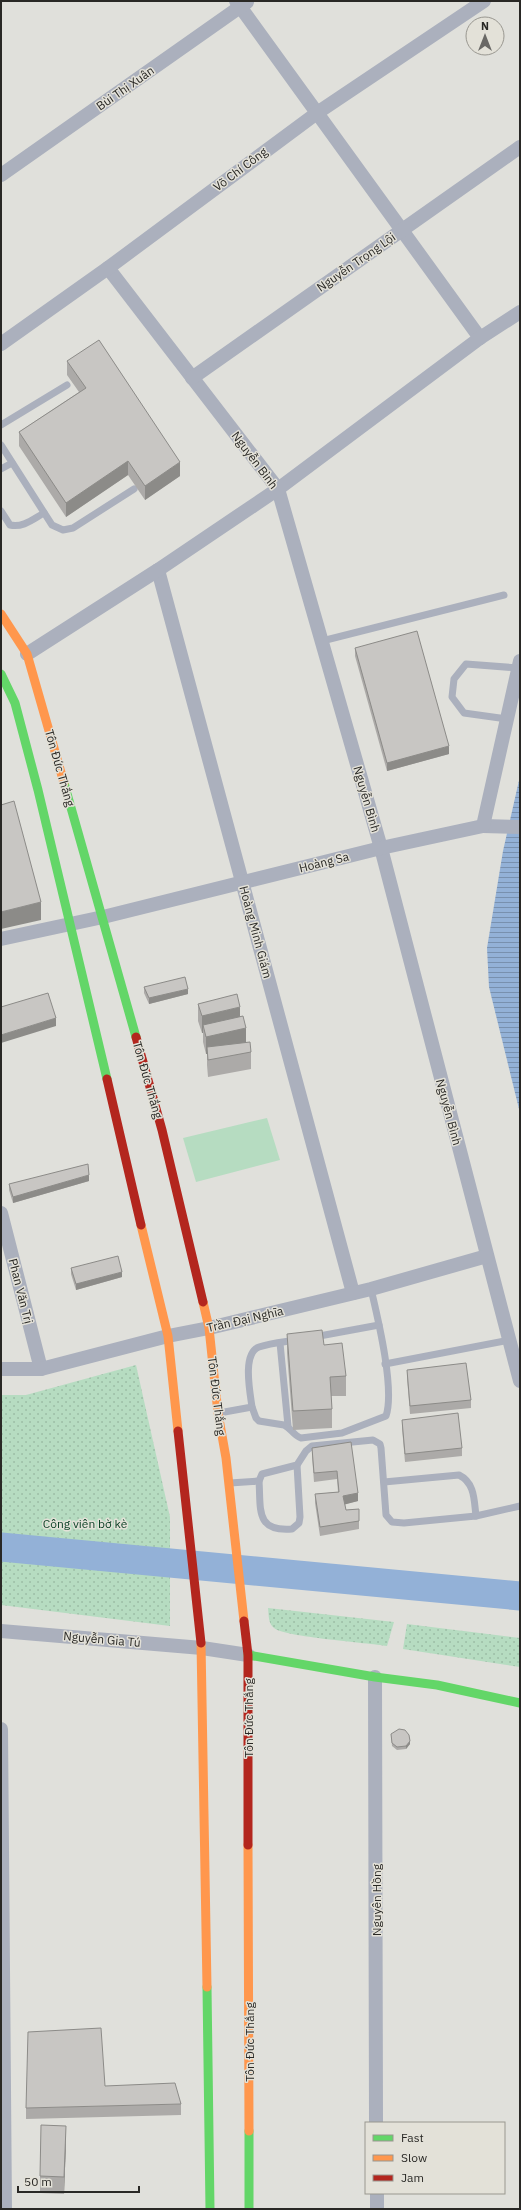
<svg xmlns="http://www.w3.org/2000/svg" width="521" height="2210" viewBox="0 0 521 2210" font-family="'IBM Plex Sans',sans-serif">
	<defs>
		<pattern id="green-dots" width="8" height="8" patternUnits="userSpaceOnUse"><rect width="8" height="8" fill="#b6dcc1"/><path d="M2 2h.1M6 6h.1" fill="none" stroke="#9cbda6" stroke-width="1.8" stroke-linecap="round"/></pattern>
		<pattern id="water-rules" width="6" height="5" patternUnits="userSpaceOnUse"><rect width="6" height="5" fill="#93b1d7"/><path d="M0 2.5h6" fill="none" stroke="#7890ae"/></pattern>
	</defs>
	<rect width="100%" height="100%" fill="#e0e0db"/>
	<g fill="url(#green-dots)">
		<path d="M136 1365 170 1517V1626L1 1605V1395H26Z"/>
		<path d="M268 1608 394 1622 387 1646C369 1643 284 1637 274 1628 268 1623 269 1616 268 1608Z"/>
		<path d="M407 1624 520 1638V1667L403 1649Z"/>
	</g>
	<path fill="#b6dcc1" d="M267 1118 280 1160 196 1182 183 1138Z"/>
	<path fill="url(#water-rules)" d="M520 776V1113L489 987 487 948 503 851Z"/>
	<g fill="none" stroke-linecap="round" stroke-linejoin="round">
		<path stroke="#93b1d7" stroke-width="29" d="M1 1547 520 1596"/>
		<g stroke="#abb0bd" stroke-width="7">
			<path d="M1 425 67 385"/>
			<path d="M1 445 52 525 63 530 73 528 134 489"/>
			<path d="M1 469 12 463"/>
			<path d="M1 511 10 525C23 528 33 519 44 513"/>
			<path d="M322 641 504 595"/>
			<path d="M507 719 464 713 452 697 454 679 466 664 518 668"/>
			<path d="M314 1337 379 1325"/>
			<path d="M280 1343 288 1426"/>
			<path d="M385 1364 510 1340"/>
			<path d="M252 1407 256 1418 259 1421 284 1425C291 1428 293 1435 301 1438L342 1433 386 1416C395 1389 378 1319 371 1289"/>
			<path d="M219 1413 252 1407C250 1392 242 1353 259 1347 271 1343 284 1342 296 1340"/>
			<path d="M259 1481 262 1474 297 1465 306 1451 312 1446 373 1440 380 1444 381 1448 386 1515 392 1522 404 1523 476 1516 520 1506"/>
			<path d="M384 1482 459 1475C475 1483 474 1500 476 1516"/>
			<path d="M230 1483 259 1481C261 1509 255 1532 292 1529L299 1523 300 1517 297 1465"/>
		</g>
		<g stroke="#abb0bd" stroke-width="14">
			<path d="M236 1 480 338"/>
			<path d="M1 175 247 2"/>
			<path d="M108 268 278 489 381 848 520 1381"/>
			<path d="M1 344 108 268 317 113 484 1"/>
			<path d="M192 378 520 147"/>
			<path d="M158 570 353 1293"/>
			<path d="M27 654 158 570 278 489 480 338 520 312"/>
			<path d="M483 826 520 827"/>
			<path d="M1 939 103 917 381 848 483 826 520 661"/>
			<path d="M1 1213 41 1369"/>
			<path d="M1 1369H41L168 1336 209 1328 371 1289 487 1256"/>
			<path d="M1 1631 202 1648 248 1655"/>
			<path d="M375 1677 376 2123"/>
			<path d="M1 1729 5 2209"/>
			<path d="M377 2193V2209"/>
		</g>
		<g stroke="#63d668" stroke-width="9">
			<path d="M1 674 15 703 38 790 107 1079"/>
			<path d="M64 783 136 1037"/>
			<path d="M248 1655 375 1677 437 1685 520 1703"/>
			<path d="M207 1987 210 2209"/>
			<path d="M249 2131V2209"/>
		</g>
		<g stroke="#ff974d" stroke-width="9">
			<path d="M1 614 27 654 64 783"/>
			<path d="M141 1225 168 1336 178 1431"/>
			<path d="M203 1302 209 1328 218 1413 226 1458 244 1621"/>
			<path d="M201 1643 207 1987"/>
			<path d="M248 1845 249 2131"/>
		</g>
		<g stroke="#b3261e" stroke-width="9">
			<path d="M136 1037 162 1130 203 1302"/>
			<path d="M107 1079 141 1225"/>
			<path d="M178 1431 201 1643"/>
			<path d="M244 1621 248 1655V1845"/>
		</g>
	</g>
	<g fill="#acaaa8">
		<path d="M67 361 180 476 145 500 128 475 66 517 19 446V432L79 392 67 375Z"/>
		<path d="M355 648 449 754 387 771 355 656Z"/>
		<path d="M144 987 188 994 149 1004 144 993Z"/>
		<path d="M198 1004 240 1017 246 1042 251 1052V1069L208 1077 207 1065V1054H206L203 1042V1033H202L198 1021Z"/>
		<path d="M89 1181 13 1203 9 1190V1184Z"/>
		<path d="M71 1268 122 1277 76 1290 71 1274Z"/>
		<path d="M287 1334 346 1376V1396H331L332 1409V1428L293 1430 287 1353Z"/>
		<path d="M407 1370 471 1400V1408L410 1414 407 1378Z"/>
		<path d="M402 1420 462 1448V1456L405 1462 402 1428Z"/>
		<path d="M351 1442 358 1501 345 1504 346 1510 359 1509V1529L320 1536 315 1503V1494L338 1492 337 1479 314 1482 312 1456V1448Z"/>
		<path d="M391 1734 410 1744 406 1749 397 1750 392 1746Z"/>
		<path d="M181 2104V2115L26 2119V2108Z"/>
		<path d="M66 2143 64 2194 40 2193V2176Z"/>
	</g>
	<g fill="#8c8b88">
		<path d="M128 461V475L66 517V503Z"/>
		<path d="M180 462V476L145 500V486Z"/>
		<path d="M449 746V754L387 771V763Z"/>
		<path d="M41 902V920L1 929V912Z"/>
		<path d="M188 989V994L149 1004V998Z"/>
		<path d="M240 1007V1024L203 1025V1033H202V1016Z"/>
		<path d="M56 1018V1026L1 1043V1035Z"/>
		<path d="M246 1028V1045L207 1047V1054H206V1037Z"/>
		<path d="M89 1175V1181L13 1203V1197Z"/>
		<path d="M122 1272V1277L76 1290V1284Z"/>
		<path d="M358 1493V1501L343 1505V1496Z"/>
		<path d="M410 1741V1744L406 1749V1746Z"/>
		<path d="M66 2126V2143L64 2194V2177Z"/>
	</g>
	<g fill="#c8c6c3" stroke="#8c8b88">
		<path d="M99 340 180 462 145 486 128 461 66 503 19 432 86 388 67 361Z"/>
		<path d="M417 631 449 746 387 763 355 648Z"/>
		<path d="M14 801 41 902 1 912V805Z"/>
		<path d="M185 977 188 989 149 998 144 987Z"/>
		<path d="M48 993 56 1018 1 1035V1007Z"/>
		<path d="M237 994 240 1007 202 1016 198 1004Z"/>
		<path d="M243 1016 246 1028 206 1037 203 1025Z"/>
		<path d="M250 1042 251 1052 208 1060 207 1047Z"/>
		<path d="M88 1164 89 1175 13 1197 9 1184Z"/>
		<path d="M118 1256 122 1272 76 1284 71 1268Z"/>
		<path d="M322 1330 324 1345 342 1343 346 1376 330 1377 332 1409 293 1411 287 1334Z"/>
		<path d="M466 1363 471 1400 410 1406 407 1370Z"/>
		<path d="M458 1413 462 1448 405 1454 402 1420Z"/>
		<path d="M351 1442 358 1493 343 1496 346 1510 359 1509V1521L320 1527 315 1494 339 1492 337 1471 314 1473 312 1448Z"/>
		<path d="M399 1729 405 1730 409 1735 410 1741 406 1746 397 1747 392 1743 391 1734Z"/>
		<path d="M101 2028 105 2086 175 2083 181 2104 26 2108 28 2032Z"/>
		<path d="M41 2125 66 2126 64 2177 40 2176Z"/>
	</g>
	<g text-anchor="middle" dominant-baseline="central" stroke-width="3" stroke-linejoin="round" paint-order="stroke">
		<g font-size="12" fill="#292825" stroke="#e3e1d8">
			<text transform="translate(125 88) rotate(-35)">Bùi Thị Xuân</text>
			<text transform="translate(240 169) rotate(-37)">Võ Chí Công</text>
			<text transform="translate(356 262) rotate(-35)">Nguyễn Trọng Lội</text>
			<text transform="translate(255 460) rotate(53)">Nguyễn Bình</text>
			<text transform="translate(60 768) rotate(74)">Tôn Đức Thắng</text>
			<text transform="translate(367 799) rotate(74)">Nguyễn Bình</text>
			<text transform="translate(324 862) rotate(-14)">Hoàng Sa</text>
			<text transform="translate(256 932) rotate(75)">Hoàng Minh Giám</text>
			<text transform="translate(148 1080) rotate(74)">Tôn Đức Thắng</text>
			<text transform="translate(449 1112) rotate(75)">Nguyễn Bình</text>
			<text transform="translate(21 1291) rotate(76)">Phan Văn Trị</text>
			<text transform="translate(245 1319) rotate(-13)">Trần Đại Nghĩa</text>
			<text transform="translate(217 1396) rotate(83)">Tôn Đức Thắng</text>
			<text transform="translate(102 1639) rotate(5)">Nguyễn Gia Tú</text>
			<text transform="translate(248 1718) rotate(-90)">Tôn Đức Thắng</text>
			<text transform="translate(376 1900) rotate(-90)">Nguyên Hồng</text>
			<text transform="translate(249 2042) rotate(-90)">Tôn Đức Thắng</text>
		</g>
		<g font-size="12" fill="#083f23" stroke="#e3e1d8">
			<text x="85" y="1523">Công viên bờ kè</text>
		</g>
	</g>
	<rect width="521" height="2210" fill="none" stroke="#292825" stroke-width="4"/>
	<rect x="365" y="2122" width="140" height="72" fill="#e3e1d8" stroke="#999790"/>
	<rect x="373" y="2135" width="20" height="6" fill="#63d668" stroke="#999790"/>
	<text x="401" y="2142" font-size="12" fill="#292825">Fast</text>
	<rect x="373" y="2155" width="20" height="6" fill="#ff974d" stroke="#999790"/>
	<text x="401" y="2162" font-size="12" fill="#292825">Slow</text>
	<rect x="373" y="2175" width="20" height="6" fill="#b3261e" stroke="#999790"/>
	<text x="401" y="2182" font-size="12" fill="#292825">Jam</text>
	<g transform="translate(485 36)"><circle r="19" fill="#e3e1d8" stroke="#999790"/>
	<path d="M0-3L7 15L0 10L-7 15Z" fill="#696865"/>
	<text y="-6" font-size="11" font-weight="bold" text-anchor="middle" fill="#292825">N</text>
	</g>
	<path d="M18 2186v6h121v-6" fill="none" stroke="#292825" stroke-width="2"/>
	<text x="24" y="2186" font-size="12" fill="#292825" stroke="#e3e1d8" stroke-width="3" paint-order="stroke">50 m</text>
</svg>
